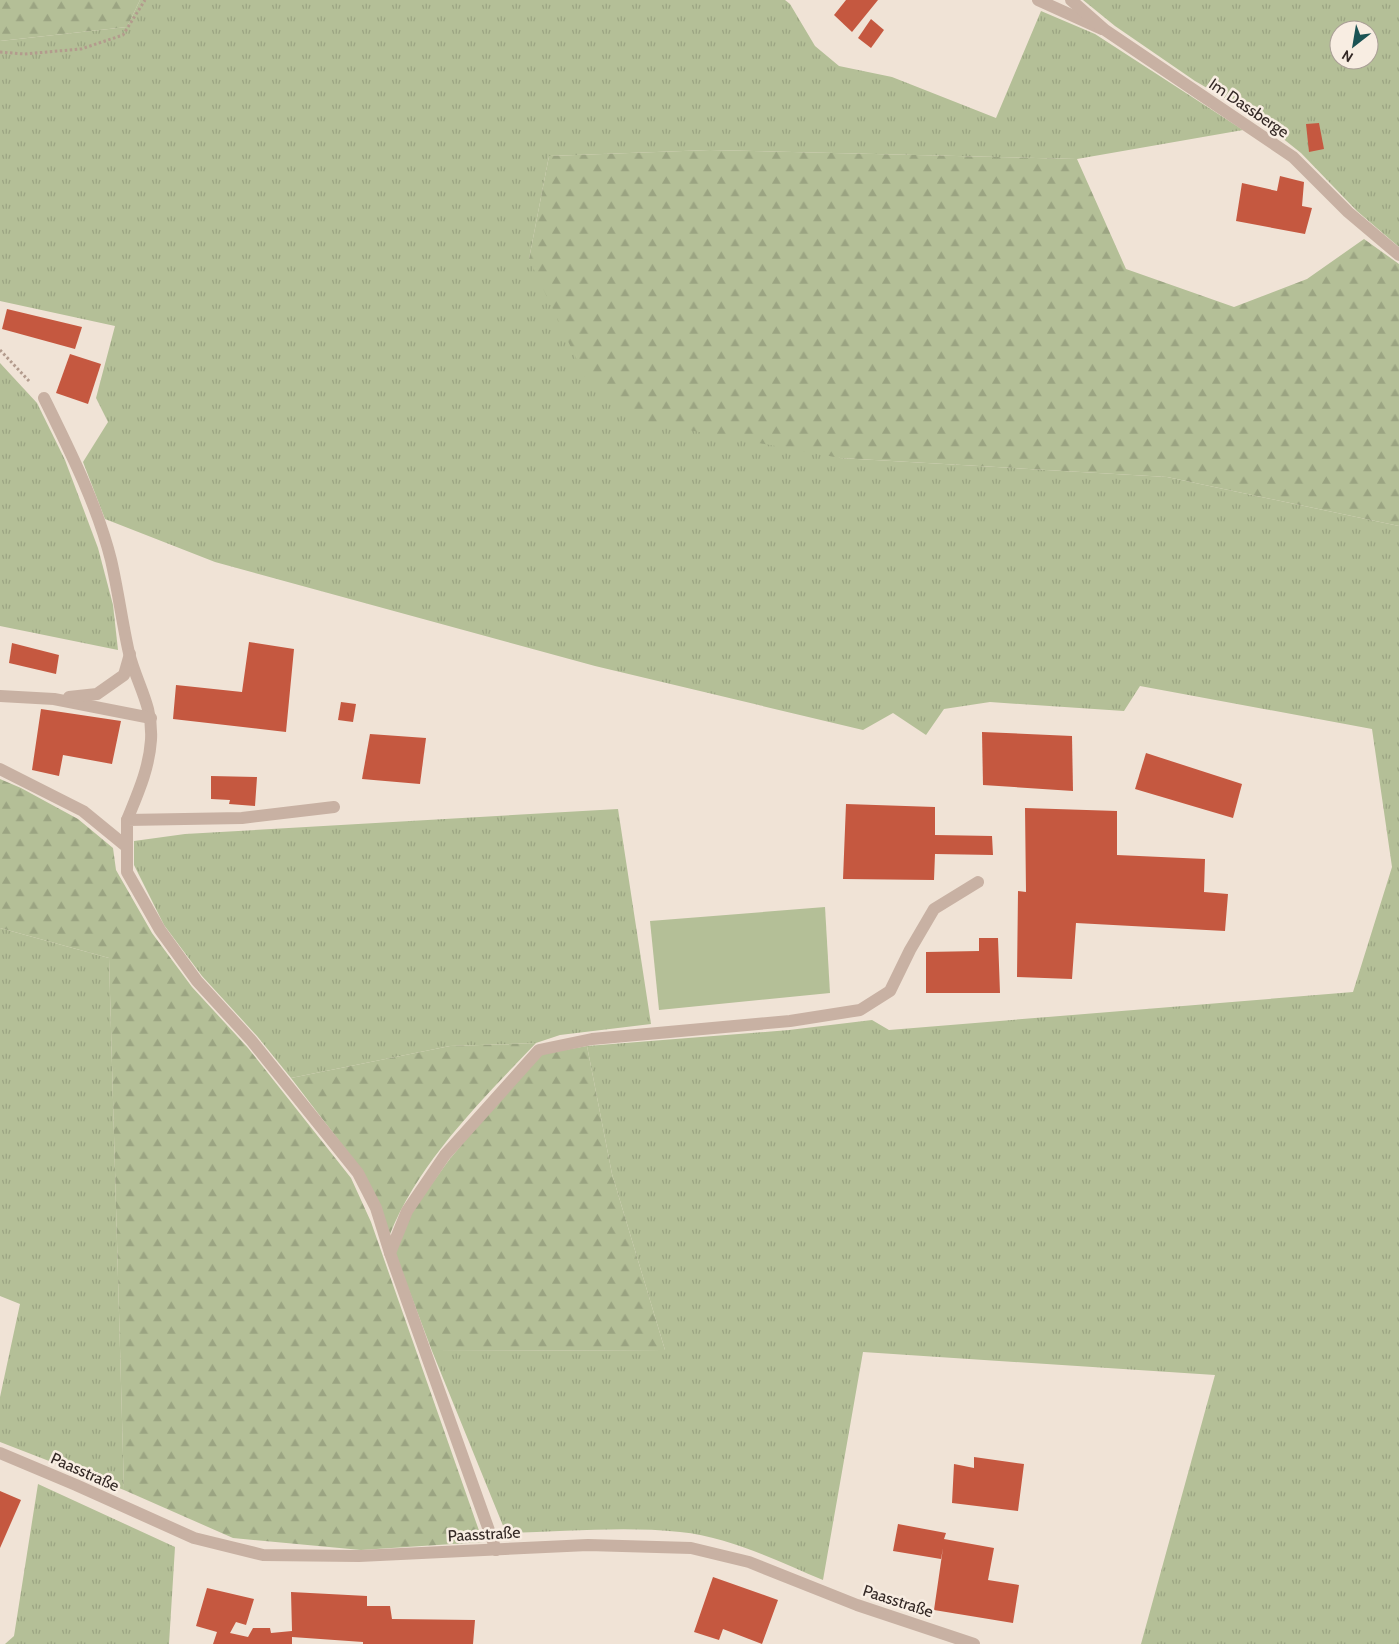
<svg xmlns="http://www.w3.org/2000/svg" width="1399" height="1644" viewBox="0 0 1399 1644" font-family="Cabin,sans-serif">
	<defs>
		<pattern id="grass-tufts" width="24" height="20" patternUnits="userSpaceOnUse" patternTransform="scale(1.25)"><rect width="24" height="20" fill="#b4bf97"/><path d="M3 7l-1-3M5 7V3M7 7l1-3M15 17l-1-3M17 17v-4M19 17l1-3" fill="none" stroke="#9ba482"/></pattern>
		<pattern id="forest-firs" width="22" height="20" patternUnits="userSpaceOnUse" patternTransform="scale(1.25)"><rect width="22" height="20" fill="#b4bf97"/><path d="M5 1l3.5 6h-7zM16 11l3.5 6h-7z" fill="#9ba482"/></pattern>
	</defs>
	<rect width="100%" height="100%" fill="#f0e3d6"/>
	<g fill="url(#grass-tufts)" fill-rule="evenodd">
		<path d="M140 0H785L790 4 815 46 839 66 892 77 996 118 1041 11 1095 34 1243 130 1077 159 710 150 549 156 529 259 840 458 1167 477 1399 526V1644H1141L1215 1375 863 1352 823 1580C777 1561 730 1537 680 1532 622 1526 563 1532 506 1533L432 1351 665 1350 612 1174 587 1046 789 1030 872 1020 889 1030 1353 992 1392 867 1372 729 1140 686 1124 711 990 702 944 709 926 735 893 713 863 730 595 666 215 562 105 519 83 462 108 422 96 398 115 326 0 301V41L127 27Z"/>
		<path d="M1083 0H1399V247L1357 211 1301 153 1252 114 1195 81 1115 26ZM1339 30H1369V60H1339Z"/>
		<path d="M0 363 37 403 65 460 98 548 113 605 118 650 0 626Z"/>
		<path d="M618 809 651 1024 560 1035 536 1043 450 1046 291 1078 257 1036 202 976 164 925 134 865V841L185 834Z"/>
		<path d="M0 928 109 958 124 1490 0 1442V1397L20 1304 0 1296Z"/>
		<path d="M38 1484 175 1547 169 1644H5L14 1636Z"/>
	</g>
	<g fill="url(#forest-firs)">
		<path d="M0 0H140L127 27 0 41Z"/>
		<path d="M710 150 1077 159 1126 269 1234 307 1307 279 1364 239 1399 264V526L1167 477 840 458 640 421 585 377 529 259 549 156Z"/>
		<path d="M0 779 21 788 78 819 113 848 116 870 152 933 192 987 248 1048 351 1178 371 1222 483 1542 361 1550 233 1538 124 1490 109 958 0 928Z"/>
		<path d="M536 1043C482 1100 420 1160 390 1234L363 1172 291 1078 450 1046Z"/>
		<path d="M587 1046 612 1174 665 1350 432 1351 395 1253 410 1214 449 1160 502 1096 542 1054Z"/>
	</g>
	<path fill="#b4bf97" d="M825 907 830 993 659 1010 650 921Z"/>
	<g fill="#c55840">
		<path d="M846 0H878L852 32 834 15Z"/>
		<path d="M871 19 884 30 871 48 858 38Z"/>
		<path d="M1319 123 1324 149 1309 152 1306 124Z"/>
		<path d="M1280 176 1304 182 1302 206 1312 208 1305 234 1236 221 1242 183 1277 191Z"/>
		<path d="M7 309 82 327 75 349 2 329Z"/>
		<path d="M70 354 101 364 88 404 56 393Z"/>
		<path d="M249 642 294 649 286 732 173 719 176 685 242 692Z"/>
		<path d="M12 643 59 655 56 674 9 663Z"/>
		<path d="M341 702 356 704 353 722 338 720Z"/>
		<path d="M41 709 121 721 112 764 63 755 59 776 32 770Z"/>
		<path d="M982 732 1072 736 1073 791 983 785Z"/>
		<path d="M370 734 426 738 420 784 362 779Z"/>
		<path d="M1146 753 1242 784 1233 818 1135 789Z"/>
		<path d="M211 776 257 777 255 806 229 804 230 800 211 799Z"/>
		<path d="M846 804 935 807V835L992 836 993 855 935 854 934 880 843 879Z"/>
		<path d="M1025 808 1117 811V855L1205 859 1204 892 1228 894 1225 931 1076 923 1072 979 1017 977 1018 891 1026 892Z"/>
		<path d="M979 938H998L1000 993H926V952L979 951Z"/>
		<path d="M974 1457 1024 1464 1018 1511 952 1503 954 1464 974 1468Z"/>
		<path d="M0 1491 21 1500 0 1548Z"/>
		<path d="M898 1524 946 1533 944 1539 994 1548 988 1580 1019 1585 1013 1623 934 1610 943 1548 941 1559 893 1551Z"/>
		<path d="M713 1577 778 1600 762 1644 723 1629 719 1640 694 1632Z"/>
		<path d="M207 1588 254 1599 246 1625 236 1622 230 1633 248 1637 253 1628H270L271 1633 292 1631 291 1592 367 1596V1606H390L392 1619 475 1620 473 1644H363V1642L292 1637V1644H213L217 1632 196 1626Z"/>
	</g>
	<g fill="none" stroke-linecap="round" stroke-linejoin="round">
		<g stroke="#b39b8d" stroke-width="3" stroke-dasharray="2.5 2.5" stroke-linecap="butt">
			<path d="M0 52 24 54 81 49 123 35 145 0"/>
			<path d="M0 350 30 382"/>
		</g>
		<g stroke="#c8b1a3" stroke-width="12">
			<path d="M1038 0 1102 29"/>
			<path d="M44 398C69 449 97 504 111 560 118 590 122 622 129 653 137 685 153 705 151 740 149 769 138 793 127 820"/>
			<path d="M0 696 54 699 151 718"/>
			<path d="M69 697 97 694 124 675 130 654"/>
			<path d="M0 769 83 811 127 847"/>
			<path d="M334 807 242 818 127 820V872L160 930 197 981 251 1040 358 1173 376 1208 390 1253"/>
			<path d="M496 1550 390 1253 407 1211 445 1155 539 1050 592 1039 790 1021 860 1010 890 991 910 950 934 909 978 882"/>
		</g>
		<path stroke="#c8b1a3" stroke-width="12" d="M1071 0 1105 30 1293 157 1348 212 1399 255"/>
		<path stroke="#c8b1a3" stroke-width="12" d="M0 1453 76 1485 194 1538 263 1555 359 1556 588 1545 691 1548 749 1562 857 1605 974 1644"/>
	</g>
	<g text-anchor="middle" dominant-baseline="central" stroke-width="5" stroke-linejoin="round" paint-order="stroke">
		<g font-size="16" fill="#332825" stroke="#f8ede2">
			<text transform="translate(1249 108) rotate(34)">Im Dassberge</text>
			<text transform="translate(85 1472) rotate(24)">Paasstraße</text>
			<text transform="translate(484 1534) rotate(-3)">Paasstraße</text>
			<text transform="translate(898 1601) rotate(18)">Paasstraße</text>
		</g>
	</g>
	<g transform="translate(1354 45) rotate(211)"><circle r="24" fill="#f8ede2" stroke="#a99e96"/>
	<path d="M0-4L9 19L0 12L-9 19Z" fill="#1b5354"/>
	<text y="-8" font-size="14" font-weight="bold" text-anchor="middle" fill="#332825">N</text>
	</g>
</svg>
